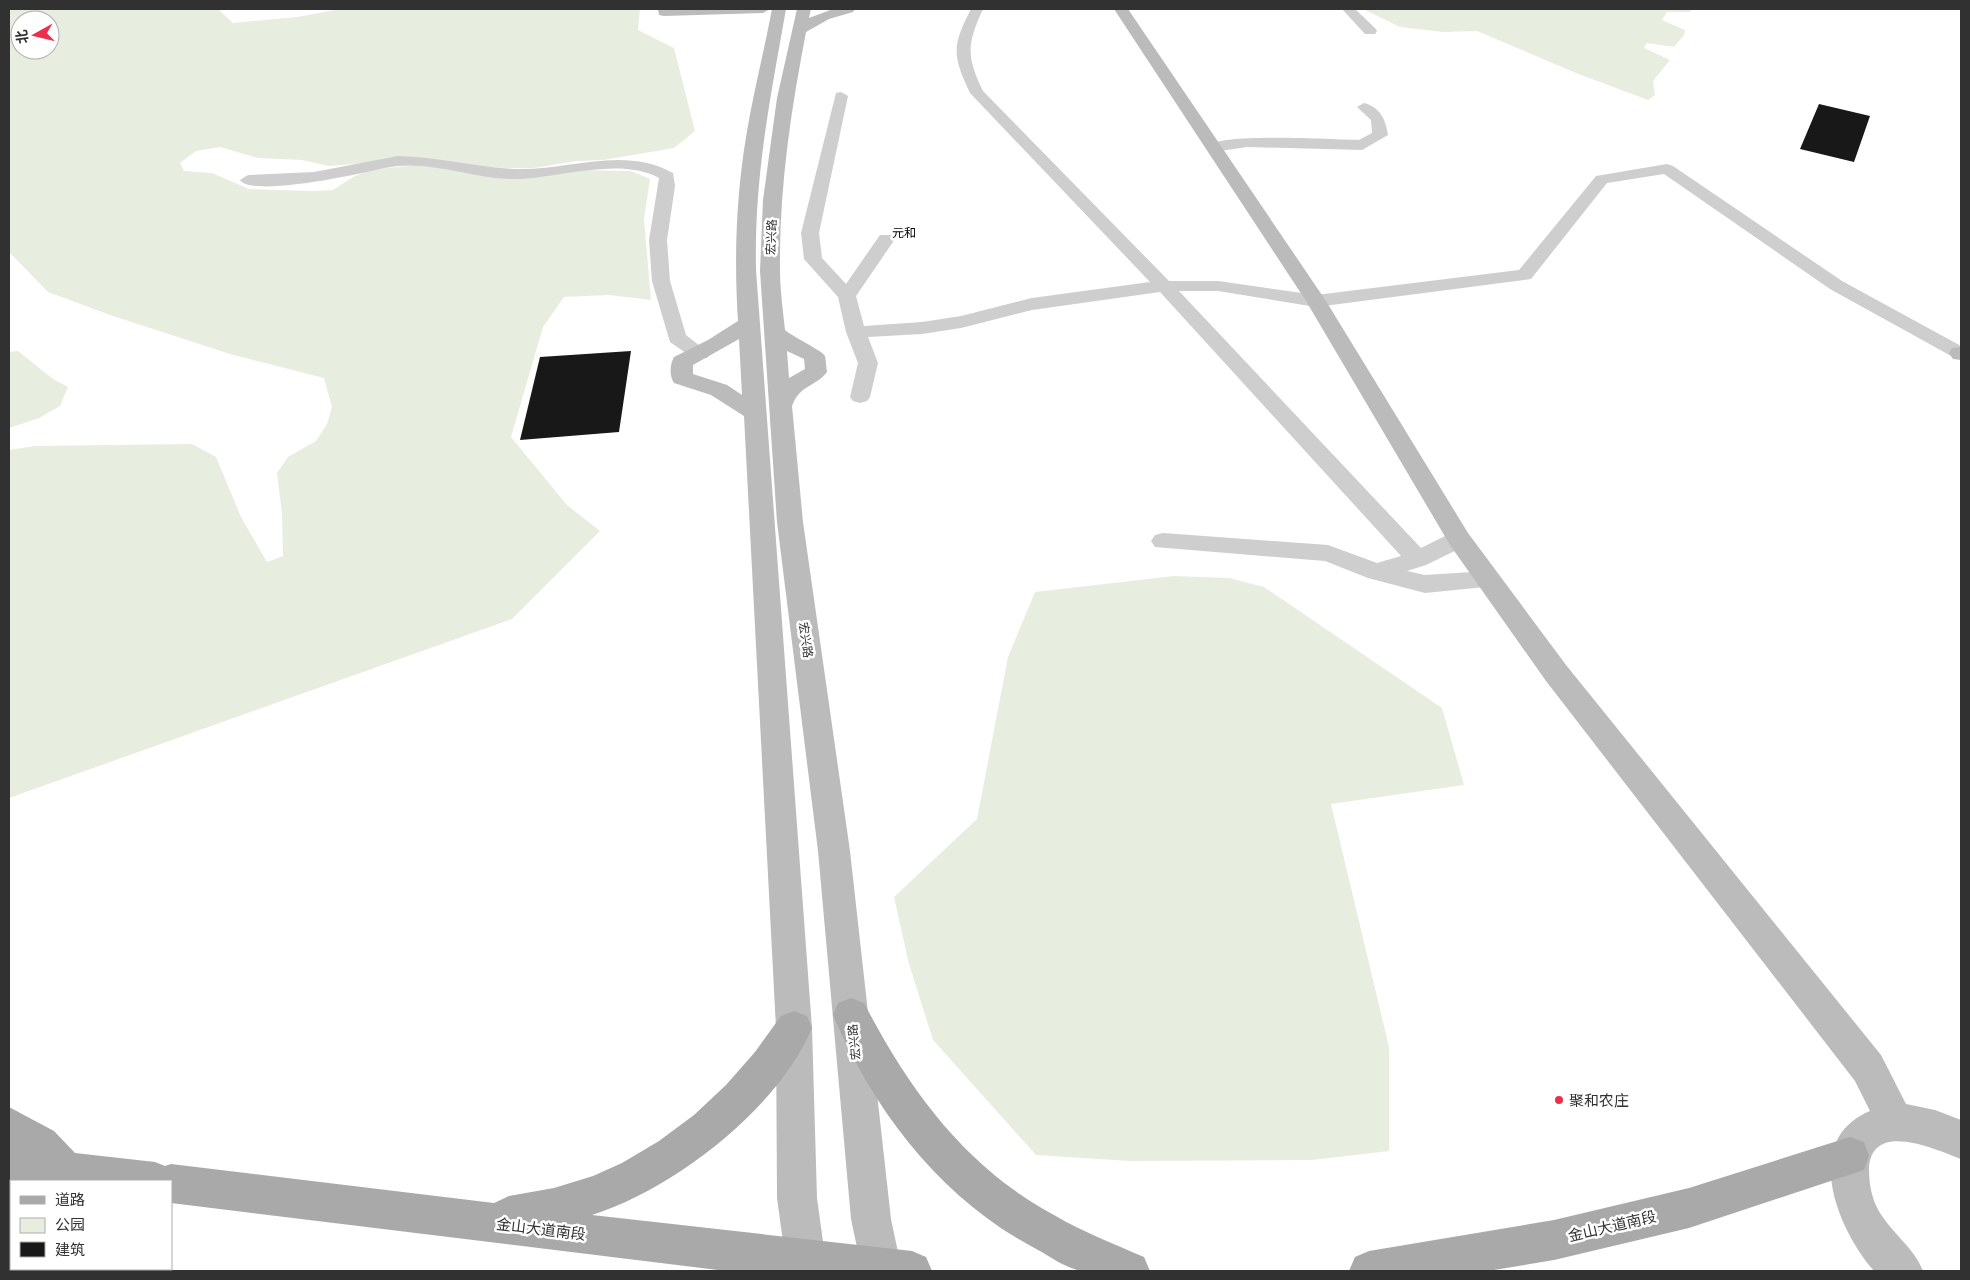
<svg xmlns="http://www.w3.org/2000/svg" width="1970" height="1280" viewBox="0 0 1970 1280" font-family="'IBM Plex Sans','Noto Sans SC',sans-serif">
	<rect width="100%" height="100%" fill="#fff"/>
	<g fill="#e8eedf" fill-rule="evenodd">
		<path d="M9 9H218L233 23 297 17 340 9H640L638 30 674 48 695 131 674 148 603 160 577 161 534 168H503L418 159 329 166 302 160 258 158 220 147 196 151 180 163 184 171 212 173 249 189 313 191 333 190 353 177 371 170 415 165 559 174 585 170 631 171 650 179 644 219 651 300 609 295 564 297 543 327 511 437 567 505 600 531 512 619 9 798V450L35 446 192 444 216 457 241 517 267 562 283 556 282 514 277 473 288 457 316 441 327 424 332 407 324 378 230 354 110 315 48 292 9 252ZM20 20H50V50H20Z"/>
		<path d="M1363 9H1694L1689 12H1667L1662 20 1685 30 1684 35 1674 47 1647 43 1644 48 1670 60 1653 81 1655 95 1648 100 1576 73 1477 31 1443 32 1400 27Z"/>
		<path d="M18 351 53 379 68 387 60 406 39 418 9 428V352Z"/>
		<path d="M1174 576 1229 578 1264 587 1442 708 1464 785 1331 804 1389 1047V1151L1312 1160 1130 1161 1036 1155 933 1040 909 964 894 897 977 819 1008 657 1035 592Z"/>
	</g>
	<g fill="#181818">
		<path d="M1819 104 1870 116 1854 162 1800 149Z"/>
		<path d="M631 351 619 432 520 440 540 357Z"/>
	</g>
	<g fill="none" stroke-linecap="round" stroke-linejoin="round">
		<g fill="#cecece" fill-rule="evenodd">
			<path d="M971 9H983C967 44 966 56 983 91L1169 281H1218L1316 295 1519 270 1596 176 1667 164 1673 166 1842 281 1961 346V359L1953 357 1830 289 1664 174 1607 183 1531 279 1316 307 1218 291H1179L1421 548 1451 533 1459 531 1467 533 1471 539 1467 545 1426 565 1407 571 1425 575 1487 571 1495 574 1499 580 1495 586 1425 593 1368 578 1325 561 1155 547 1151 541 1155 535 1163 533 1328 545 1377 563 1401 556 1160 292 1032 310 961 328 922 334 868 337 878 363 870 397 867 401 860 403 853 401 850 397 858 363 846 332 838 297 804 259 801 233 836 93 841 92 848 96 819 233 822 258 846 284 880 235H892L895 239 856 296 864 326 922 322 961 316 1032 298 1150 282 970 93C952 55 952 46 971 9Z"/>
			<path d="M1342 9H1355L1375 28 1377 31 1375 34H1365Z"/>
			<path d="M1364 103C1380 107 1386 120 1388 135L1362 150 1247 147 1214 152 1206 147C1217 132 1336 140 1359 140L1372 133 1371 120 1357 107Z"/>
			<path d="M398 156C438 157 476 167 515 169 568 171 623 145 673 173L675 186 667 240 670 281 686 335 710 354 707 358H693L670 342 652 281 649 240 659 178C622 157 561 177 521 179 475 181 430 158 385 168 363 173 252 198 240 180L248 175 314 172Z"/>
		</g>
		<g fill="#bbb" fill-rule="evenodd">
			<path d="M658 9H770L763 13 664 16 659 15Z"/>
			<path d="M772 9H786C770 100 754 177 756 270L812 1028 817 1198 827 1271H787L777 1198 776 1028 744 416 711 395 674 383C669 376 670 364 674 357L708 340 738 321C734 259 736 198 746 137 753 94 764 52 772 9ZM739 339 742 395 727 385 693 374V365Z"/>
			<path d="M797 9H811L809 18 833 9H855L853 12 829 19 806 32C791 110 779 189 780 269 780 290 783 310 785 330 793 337 823 351 825 356 826 361 826 367 827 372 816 387 800 384 792 406L803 522 850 851 891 1219 902 1271H862L851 1219 818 851 777 522 760 271 763 200 777 98ZM787 351 804 359 805 369 789 378Z"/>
			<path d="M1114 9H1128L1326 301 1468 533 1566 665 1881 1055 1906 1104 1935 1110 1961 1120V1159C1937 1150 1871 1119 1869 1169 1869 1185 1872 1200 1880 1213 1893 1234 1915 1249 1923 1271H1874C1838 1230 1800 1140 1870 1111L1855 1081 1546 681 1450 545 1306 301Z"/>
			<path d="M1961 347V360L1953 359 1949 353 1952 348Z"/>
		</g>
		<g fill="#a9a9a9" fill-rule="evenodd">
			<path d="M851 998 864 1003C910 1091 965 1167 1054 1215 1083 1232 1114 1244 1144 1257L1150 1271C1128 1271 1104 1274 1082 1271 1067 1269 1051 1257 1038 1250 942 1200 875 1113 833 1015L838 1003Z"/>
			<path d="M794 1011 807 1016 812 1028C778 1109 674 1189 592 1215L912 1251 926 1257 932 1271H726L171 1203V1181H11V1185L9 1184V1107L54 1131 75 1153 155 1162 165 1166 171 1164 494 1203 509 1196 554 1188 593 1176 622 1163 659 1141 694 1115 726 1085 755 1052 781 1016Z"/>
			<path d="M1850 1137 1864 1142 1869 1156 1864 1170 1689 1228 1554 1260 1488 1271H1349L1355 1257 1369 1251 1554 1220 1689 1188Z"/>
		</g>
	</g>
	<circle fill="#ed2e4c" stroke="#fff" stroke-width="2" cx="1559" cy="1100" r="5"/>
	<g text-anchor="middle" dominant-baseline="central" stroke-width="5" stroke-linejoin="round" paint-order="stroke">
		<g font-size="12" fill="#000" stroke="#fff">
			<text x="904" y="232">元和</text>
		</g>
		<g font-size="12" fill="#313131" stroke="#fff">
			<text transform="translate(771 237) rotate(-88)">宏兴路</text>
			<text transform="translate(806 640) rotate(82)">宏兴路</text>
			<text transform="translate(854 1042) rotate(-96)">宏兴路</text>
		</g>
		<g font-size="15" fill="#313131" stroke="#fff" text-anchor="start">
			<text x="1569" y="1100">聚和农庄</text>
		</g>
		<g font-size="15" fill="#313131" stroke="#fff">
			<text transform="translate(1612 1226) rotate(-13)">金山大道南段</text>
			<text transform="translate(541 1229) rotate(7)">金山大道南段</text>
		</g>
	</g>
	<rect width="1970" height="1280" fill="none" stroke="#313131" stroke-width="20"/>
	<rect x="10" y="1180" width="162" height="90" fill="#ffffff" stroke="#adadad"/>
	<rect x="20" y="1196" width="25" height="8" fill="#a9a9a9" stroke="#adadad"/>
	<text x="55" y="1205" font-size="15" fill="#313131">道路</text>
	<rect x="20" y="1218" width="25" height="15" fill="#e8eedf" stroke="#adadad"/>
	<text x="55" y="1230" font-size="15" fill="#313131">公园</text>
	<rect x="20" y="1242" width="25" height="15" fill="#181818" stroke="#adadad"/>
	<text x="55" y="1255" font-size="15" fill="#313131">建筑</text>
	<g transform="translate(35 35) rotate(262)"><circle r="24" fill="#ffffff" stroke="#adadad"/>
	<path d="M0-4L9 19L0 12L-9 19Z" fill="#ed2e4c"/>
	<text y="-8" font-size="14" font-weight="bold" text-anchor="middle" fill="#313131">北</text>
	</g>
</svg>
